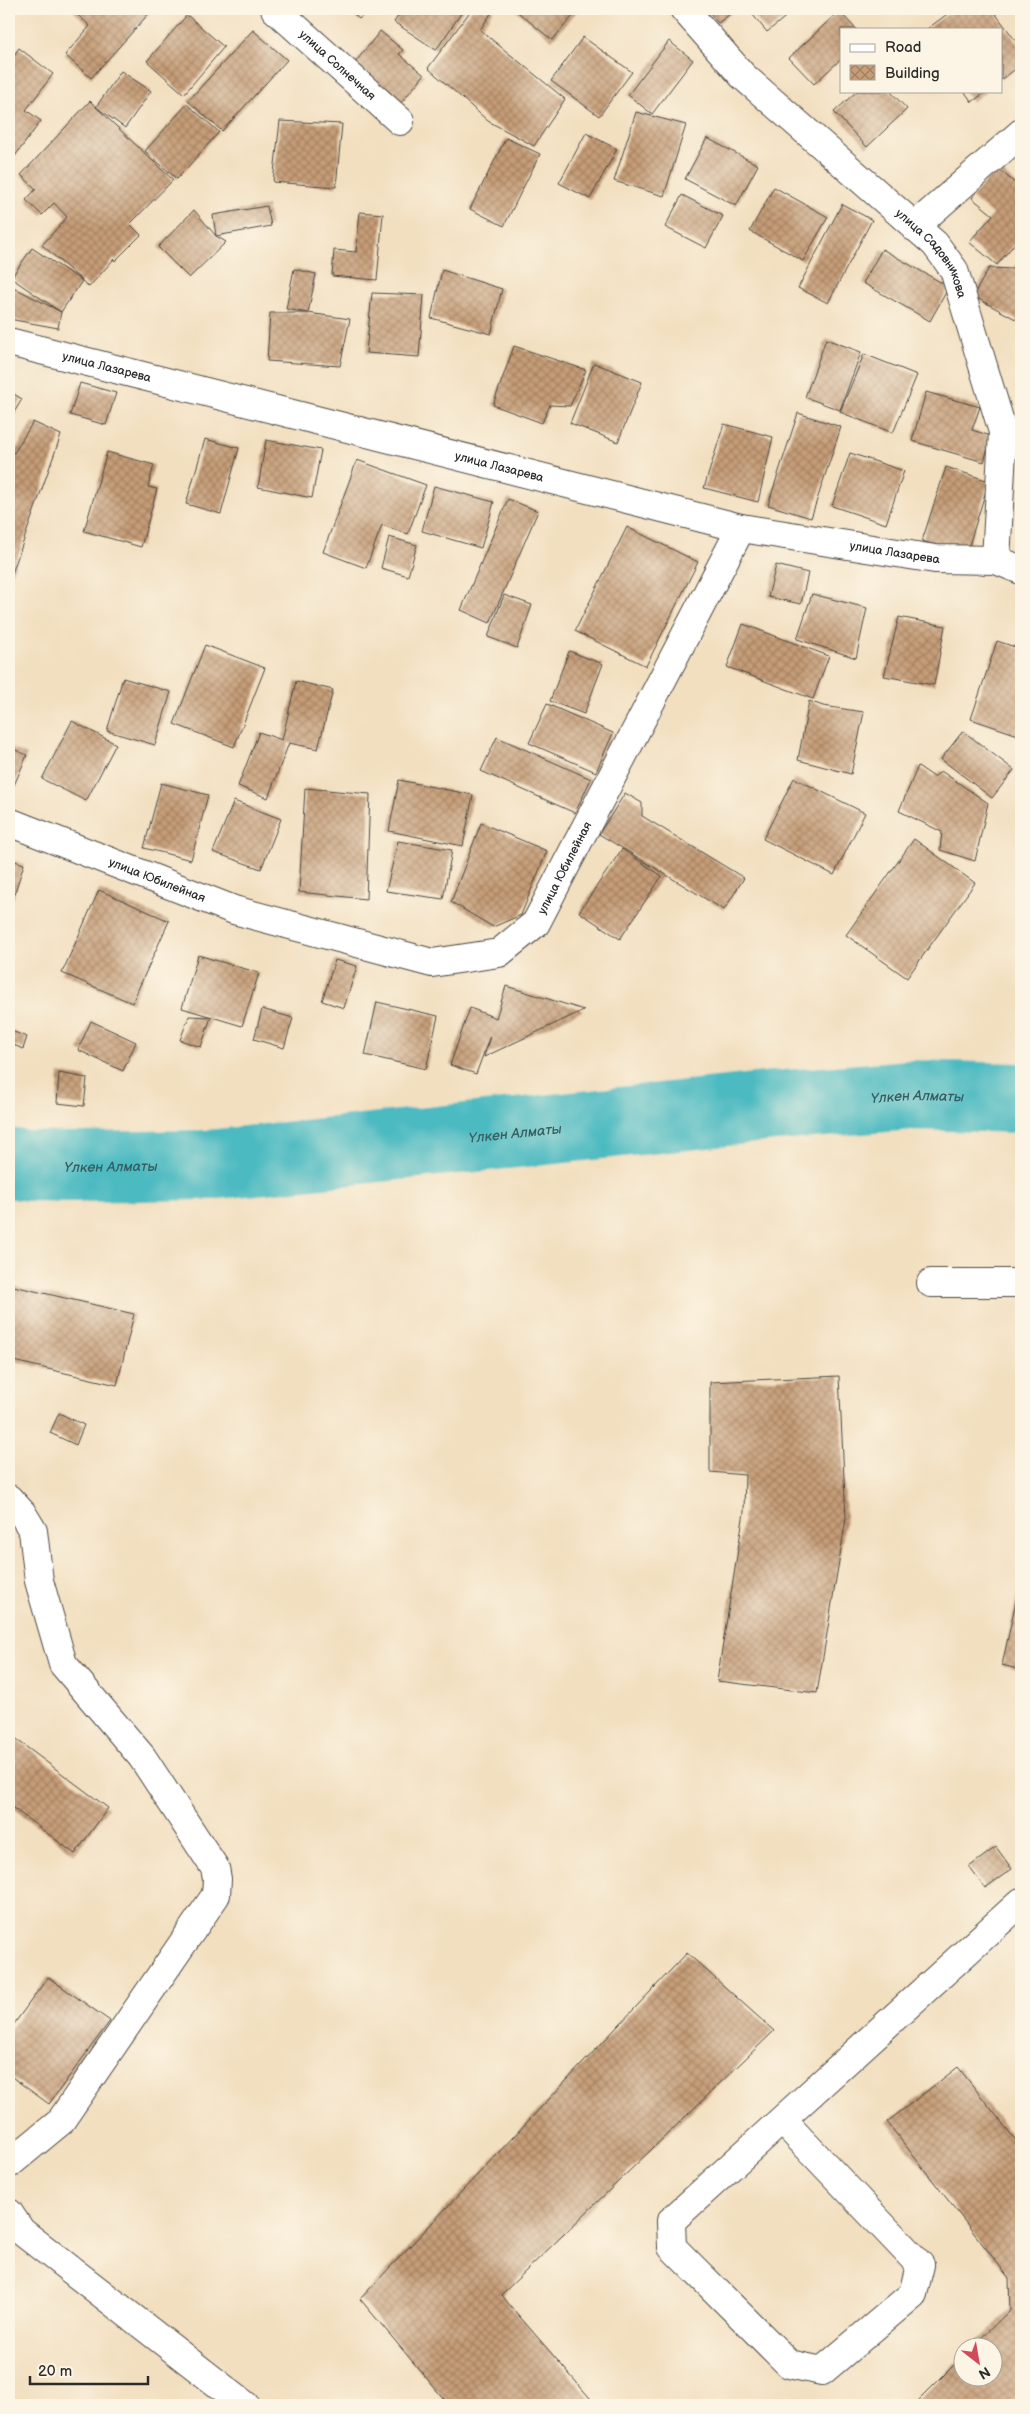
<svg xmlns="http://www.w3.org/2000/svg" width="1030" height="2414" viewBox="0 0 1030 2414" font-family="'Balsamiq Sans',sans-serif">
	<defs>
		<pattern id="building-cross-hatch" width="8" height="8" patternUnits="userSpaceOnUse" patternTransform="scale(1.25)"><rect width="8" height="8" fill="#c69d77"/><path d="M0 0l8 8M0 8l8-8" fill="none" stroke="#a18062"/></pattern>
	</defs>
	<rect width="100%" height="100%" fill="#fcf5e5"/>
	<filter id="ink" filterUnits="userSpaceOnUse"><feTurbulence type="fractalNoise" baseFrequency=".02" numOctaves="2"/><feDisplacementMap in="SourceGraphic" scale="10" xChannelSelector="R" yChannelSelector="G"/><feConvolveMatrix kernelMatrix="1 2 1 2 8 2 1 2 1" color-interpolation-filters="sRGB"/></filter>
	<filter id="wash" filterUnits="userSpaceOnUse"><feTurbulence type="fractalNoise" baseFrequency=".0096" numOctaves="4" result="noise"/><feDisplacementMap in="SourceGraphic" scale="20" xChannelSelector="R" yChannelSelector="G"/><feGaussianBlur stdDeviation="1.12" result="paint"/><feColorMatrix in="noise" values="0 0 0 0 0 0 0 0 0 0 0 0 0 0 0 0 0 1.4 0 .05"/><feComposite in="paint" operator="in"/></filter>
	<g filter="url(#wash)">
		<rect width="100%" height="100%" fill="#f2dfc0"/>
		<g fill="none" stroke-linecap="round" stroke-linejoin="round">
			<path stroke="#4cbac1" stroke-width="70" id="s1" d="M9 1163 28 1166 75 1167 208 1165 774 1106 910 1095 1021 1098"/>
		</g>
		<g id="blocks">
			<g fill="url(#building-cross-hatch)">
				<path d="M71 9H153L91 78 65 55 90 26Z"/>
				<path d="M348 9H370L359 19Z"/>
				<path d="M403 9H464L436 50 394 22Z"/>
				<path d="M472 9H494L480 30 565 99 534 146 488 121 428 68Z"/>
				<path d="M514 9H579L552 40Z"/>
				<path d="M707 9H737L718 23Z"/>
				<path d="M748 9H795L767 32Z"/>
				<path d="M954 9H992L1021 48V65L1001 80V29H927Z"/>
				<path d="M839 11 856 29H841V59L814 84 789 58Z"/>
				<path d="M187 15 224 47 184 94 147 61Z"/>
				<path d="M253 30 287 60 222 131 188 101Z"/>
				<path d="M380 31 403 50 399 54 424 75 401 103 354 64Z"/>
				<path d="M583 37 632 72 599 116 551 81Z"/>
				<path d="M669 41 693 60 652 114 628 95Z"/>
				<path d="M19 48 53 74 26 110 41 121 12 160 9 158V62Z"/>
				<path d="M121 71 151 91 125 128 96 107 173 180 130 224 141 235 115 261 114 259 89 287 42 245 67 217 54 203 42 215 26 200 36 189 21 175 90 101 96 107Z"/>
				<path d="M857 91H890L907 109 867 147 834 112Z"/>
				<path d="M964 91H987L972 102Z"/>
				<path d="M187 104 219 132 177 179 145 151Z"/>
				<path d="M636 112 686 125 664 196 614 181Z"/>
				<path d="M280 121 342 124 336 187 273 182Z"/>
				<path d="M586 133 617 149 590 199 559 183Z"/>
				<path d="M506 138 540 154 504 226 470 209Z"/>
				<path d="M707 138 758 165 736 206 685 179Z"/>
				<path d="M997 168 1021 188V236L997 265 969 242 993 215 972 198Z"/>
				<path d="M774 187 828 217 803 261 750 231Z"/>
				<path d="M682 195 723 216 706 248 665 227Z"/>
				<path d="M842 204 872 220 828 303 798 288Z"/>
				<path d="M267 206 271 226 216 236 213 215Z"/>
				<path d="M194 210 216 236 226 242 189 278 158 247Z"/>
				<path d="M360 212 383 214 377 280 332 276 334 250 356 252Z"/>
				<path d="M32 248 82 281 61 312 11 278Z"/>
				<path d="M882 249 949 287 930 321 863 283Z"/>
				<path d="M1021 258V322L973 296 989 268 1014 269Z"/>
				<path d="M294 269 316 274 308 313 286 309Z"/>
				<path d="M442 270 502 289 491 334 431 318Z"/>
				<path d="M9 285 61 312 58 328 9 319Z"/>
				<path d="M372 293 424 295 419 357 366 353Z"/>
				<path d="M270 313H308L350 319 340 366 267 361Z"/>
				<path d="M826 339 861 352 840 410 805 397Z"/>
				<path d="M514 346 586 370 570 406 550 405 542 423 493 405Z"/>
				<path d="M864 354 917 375 893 433 840 412Z"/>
				<path d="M594 363 642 382 618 442 570 423Z"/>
				<path d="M80 383 116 393 106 425 70 415Z"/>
				<path d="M9 391 22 399 9 421Z"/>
				<path d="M926 392 980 407 972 430 991 436 984 462 912 441Z"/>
				<path d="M798 413 841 427 811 518 768 505Z"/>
				<path d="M33 422 61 435 9 582V448L14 453Z"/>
				<path d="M724 424 773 437 758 502 704 488Z"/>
				<path d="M205 439 239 448 221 514 186 504Z"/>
				<path d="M266 440 321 450 312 498 258 487Z"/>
				<path d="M107 452 154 465 148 487 157 489 141 547 84 531Z"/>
				<path d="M850 453 904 471 886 524 832 506Z"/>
				<path d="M357 460 426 485 408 534 382 525 366 568 323 552Z"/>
				<path d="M946 467 989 481 966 555 922 541Z"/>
				<path d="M434 486 494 502 481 548 422 531Z"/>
				<path d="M508 499 538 511 490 623 461 610Z"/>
				<path d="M627 527 698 562 646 666 575 631Z"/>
				<path d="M389 537 417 545 408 576 381 568Z"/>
				<path d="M776 565 808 573 801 604 768 597Z"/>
				<path d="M812 594 867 608 856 658 797 639Z"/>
				<path d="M504 595 532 605 517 648 488 637Z"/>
				<path d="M899 617 945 626 934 685 884 676Z"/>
				<path d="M743 624 829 656 813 699 727 667Z"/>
				<path d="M997 641 1021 649V736L971 719Z"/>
				<path d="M205 645 265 668 234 747 174 724Z"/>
				<path d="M569 651 603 664 584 714 550 701Z"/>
				<path d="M123 678 171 692 155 745 107 731Z"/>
				<path d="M296 681 333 690 318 749 289 743 268 798 238 786 259 732 282 740Z"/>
				<path d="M809 701 823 706 864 712 851 774 798 760Z"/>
				<path d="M547 704 613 733 596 772 529 743Z"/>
				<path d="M72 721 116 744 86 801 42 779Z"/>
				<path d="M963 731 1014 770 992 798 941 759Z"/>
				<path d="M497 737 591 779 575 813 481 771Z"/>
				<path d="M9 747 27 755 9 797Z"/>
				<path d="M918 766 934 777 941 771 988 803 975 861 940 850 942 832 899 811Z"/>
				<path d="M794 778 865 813 834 875 763 839Z"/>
				<path d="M399 780 473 795 463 846 389 831Z"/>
				<path d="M161 783 208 795 191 860 144 848Z"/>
				<path d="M305 788 370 794 366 899 299 892Z"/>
				<path d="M625 793 642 803V816L744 878 724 910 599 834Z"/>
				<path d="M234 801 281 819 261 869 213 852Z"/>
				<path d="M481 823 547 851 521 915 493 927 451 902Z"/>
				<path d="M914 839 975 883 907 978 846 935Z"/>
				<path d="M398 841 452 850 443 899 386 891Z"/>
				<path d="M622 849 662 876 620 939 579 912Z"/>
				<path d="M9 859 24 864 9 911Z"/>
				<path d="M99 890 169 921 132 1003 62 973Z"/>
				<path d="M198 955 259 973 242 1026 182 1008Z"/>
				<path d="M335 960 357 966 344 1008 322 1001Z"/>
				<path d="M506 986 584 1010 484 1057 490 1036 476 1074 450 1065 470 1008 496 1018Z"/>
				<path d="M377 1002 438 1016 426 1069 365 1055Z"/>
				<path d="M262 1009 293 1018 284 1048 254 1039Z"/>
				<path d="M189 1016 211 1017 201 1047 180 1040Z"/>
				<path d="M91 1021 136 1042 123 1071 78 1050Z"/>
				<path d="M9 1030 27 1037 23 1049 9 1043Z"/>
				<path d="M59 1073 87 1078 84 1106 57 1103Z"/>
				<path d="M9 1285 134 1314 117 1385 9 1360Z"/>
				<path d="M839 1376 846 1519 817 1693 717 1681 744 1512 745 1475 710 1472V1382Z"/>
				<path d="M59 1413 84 1425 76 1445 50 1433Z"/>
				<path d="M1021 1578V1670L1002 1665Z"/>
				<path d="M9 1734 108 1808 75 1854 9 1805Z"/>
				<path d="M996 1847 1012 1869 985 1888 969 1867Z"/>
				<path d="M687 1953 774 2031 501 2295 596 2405H449L360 2299Z"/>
				<path d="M48 1977 110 2021 49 2104 9 2075V2031Z"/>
				<path d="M958 2067 1021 2147V2405H914L962 2357V2376H992V2346H973L1010 2310 1009 2278 887 2122Z"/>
			</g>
		</g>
	</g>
	<g filter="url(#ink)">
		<use href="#blocks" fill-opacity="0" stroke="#494641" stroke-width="1"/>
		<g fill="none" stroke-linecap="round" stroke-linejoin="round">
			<g stroke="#494641" stroke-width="30">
				<g id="minor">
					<path id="s2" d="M275 9 400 121"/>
					<path id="s3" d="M684 9 743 76 935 244 954 270 1003 432 996 560"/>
					<path d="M914 227 1021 133"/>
					<path id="s4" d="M9 342 741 528 935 559 996 560 1021 570"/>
					<path id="s5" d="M9 822 234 910 432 963 499 953 536 923 741 528"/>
					<path d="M931 1283H1021"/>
					<path d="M9 1499 22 1513 33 1531 39 1581 63 1664 142 1757 215 1868 217 1879 216 1895 60 2122 9 2164"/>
					<path d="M782 2120 920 2265 913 2294 822 2371 789 2364 672 2247 671 2221 1021 1902"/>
					<path d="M9 2213 21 2231 245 2405"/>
				</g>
			</g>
			<use href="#minor" stroke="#fff" stroke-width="28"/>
		</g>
	</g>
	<g text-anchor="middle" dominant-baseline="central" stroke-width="4.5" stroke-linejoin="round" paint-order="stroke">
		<g font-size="12" fill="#2b2b2b" stroke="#fcf5e5">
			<text stroke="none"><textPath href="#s2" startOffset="84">улица Солнечная</textPath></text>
			<text stroke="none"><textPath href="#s3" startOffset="350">улица Садовникова</textPath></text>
			<text stroke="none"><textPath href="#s4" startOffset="101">улица Лазарева</textPath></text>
			<text stroke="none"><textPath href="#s4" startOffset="506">улица Лазарева</textPath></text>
			<text stroke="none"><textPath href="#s4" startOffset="911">улица Лазарева</textPath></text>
			<text stroke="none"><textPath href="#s5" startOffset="624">улица Юбилейная</textPath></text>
			<text stroke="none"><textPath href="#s5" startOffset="159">улица Юбилейная</textPath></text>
		</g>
		<g font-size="14" font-style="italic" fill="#375d60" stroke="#fcf5e5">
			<text stroke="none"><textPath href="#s1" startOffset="912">Үлкен Алматы</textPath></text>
			<text stroke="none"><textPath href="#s1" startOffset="508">Үлкен Алматы</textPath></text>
			<text stroke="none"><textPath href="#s1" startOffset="102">Үлкен Алматы</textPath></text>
		</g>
	</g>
	<rect width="1030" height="2414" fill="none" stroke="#fcf5e5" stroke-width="30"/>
	<rect x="840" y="28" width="162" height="65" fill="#fcf5e5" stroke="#a8a49b"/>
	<rect x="850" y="44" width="25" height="8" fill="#ffffff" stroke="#a8a49b"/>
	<text x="885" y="52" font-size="15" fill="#2b2b2b">Road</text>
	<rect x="850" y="65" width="25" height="15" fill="url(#building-cross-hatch)" stroke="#a8a49b"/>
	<text x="885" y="78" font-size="15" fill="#2b2b2b">Building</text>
	<g transform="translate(978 2362) rotate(149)"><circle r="24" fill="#fcf5e5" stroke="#a8a49b"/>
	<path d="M0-4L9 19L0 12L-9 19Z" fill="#d1495b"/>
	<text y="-8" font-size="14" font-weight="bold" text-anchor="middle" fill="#2b2b2b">N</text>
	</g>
	<path d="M30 2376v8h118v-8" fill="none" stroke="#2b2b2b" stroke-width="2.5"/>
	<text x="38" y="2376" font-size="15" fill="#2b2b2b" stroke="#fcf5e5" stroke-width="4" paint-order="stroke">20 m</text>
</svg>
